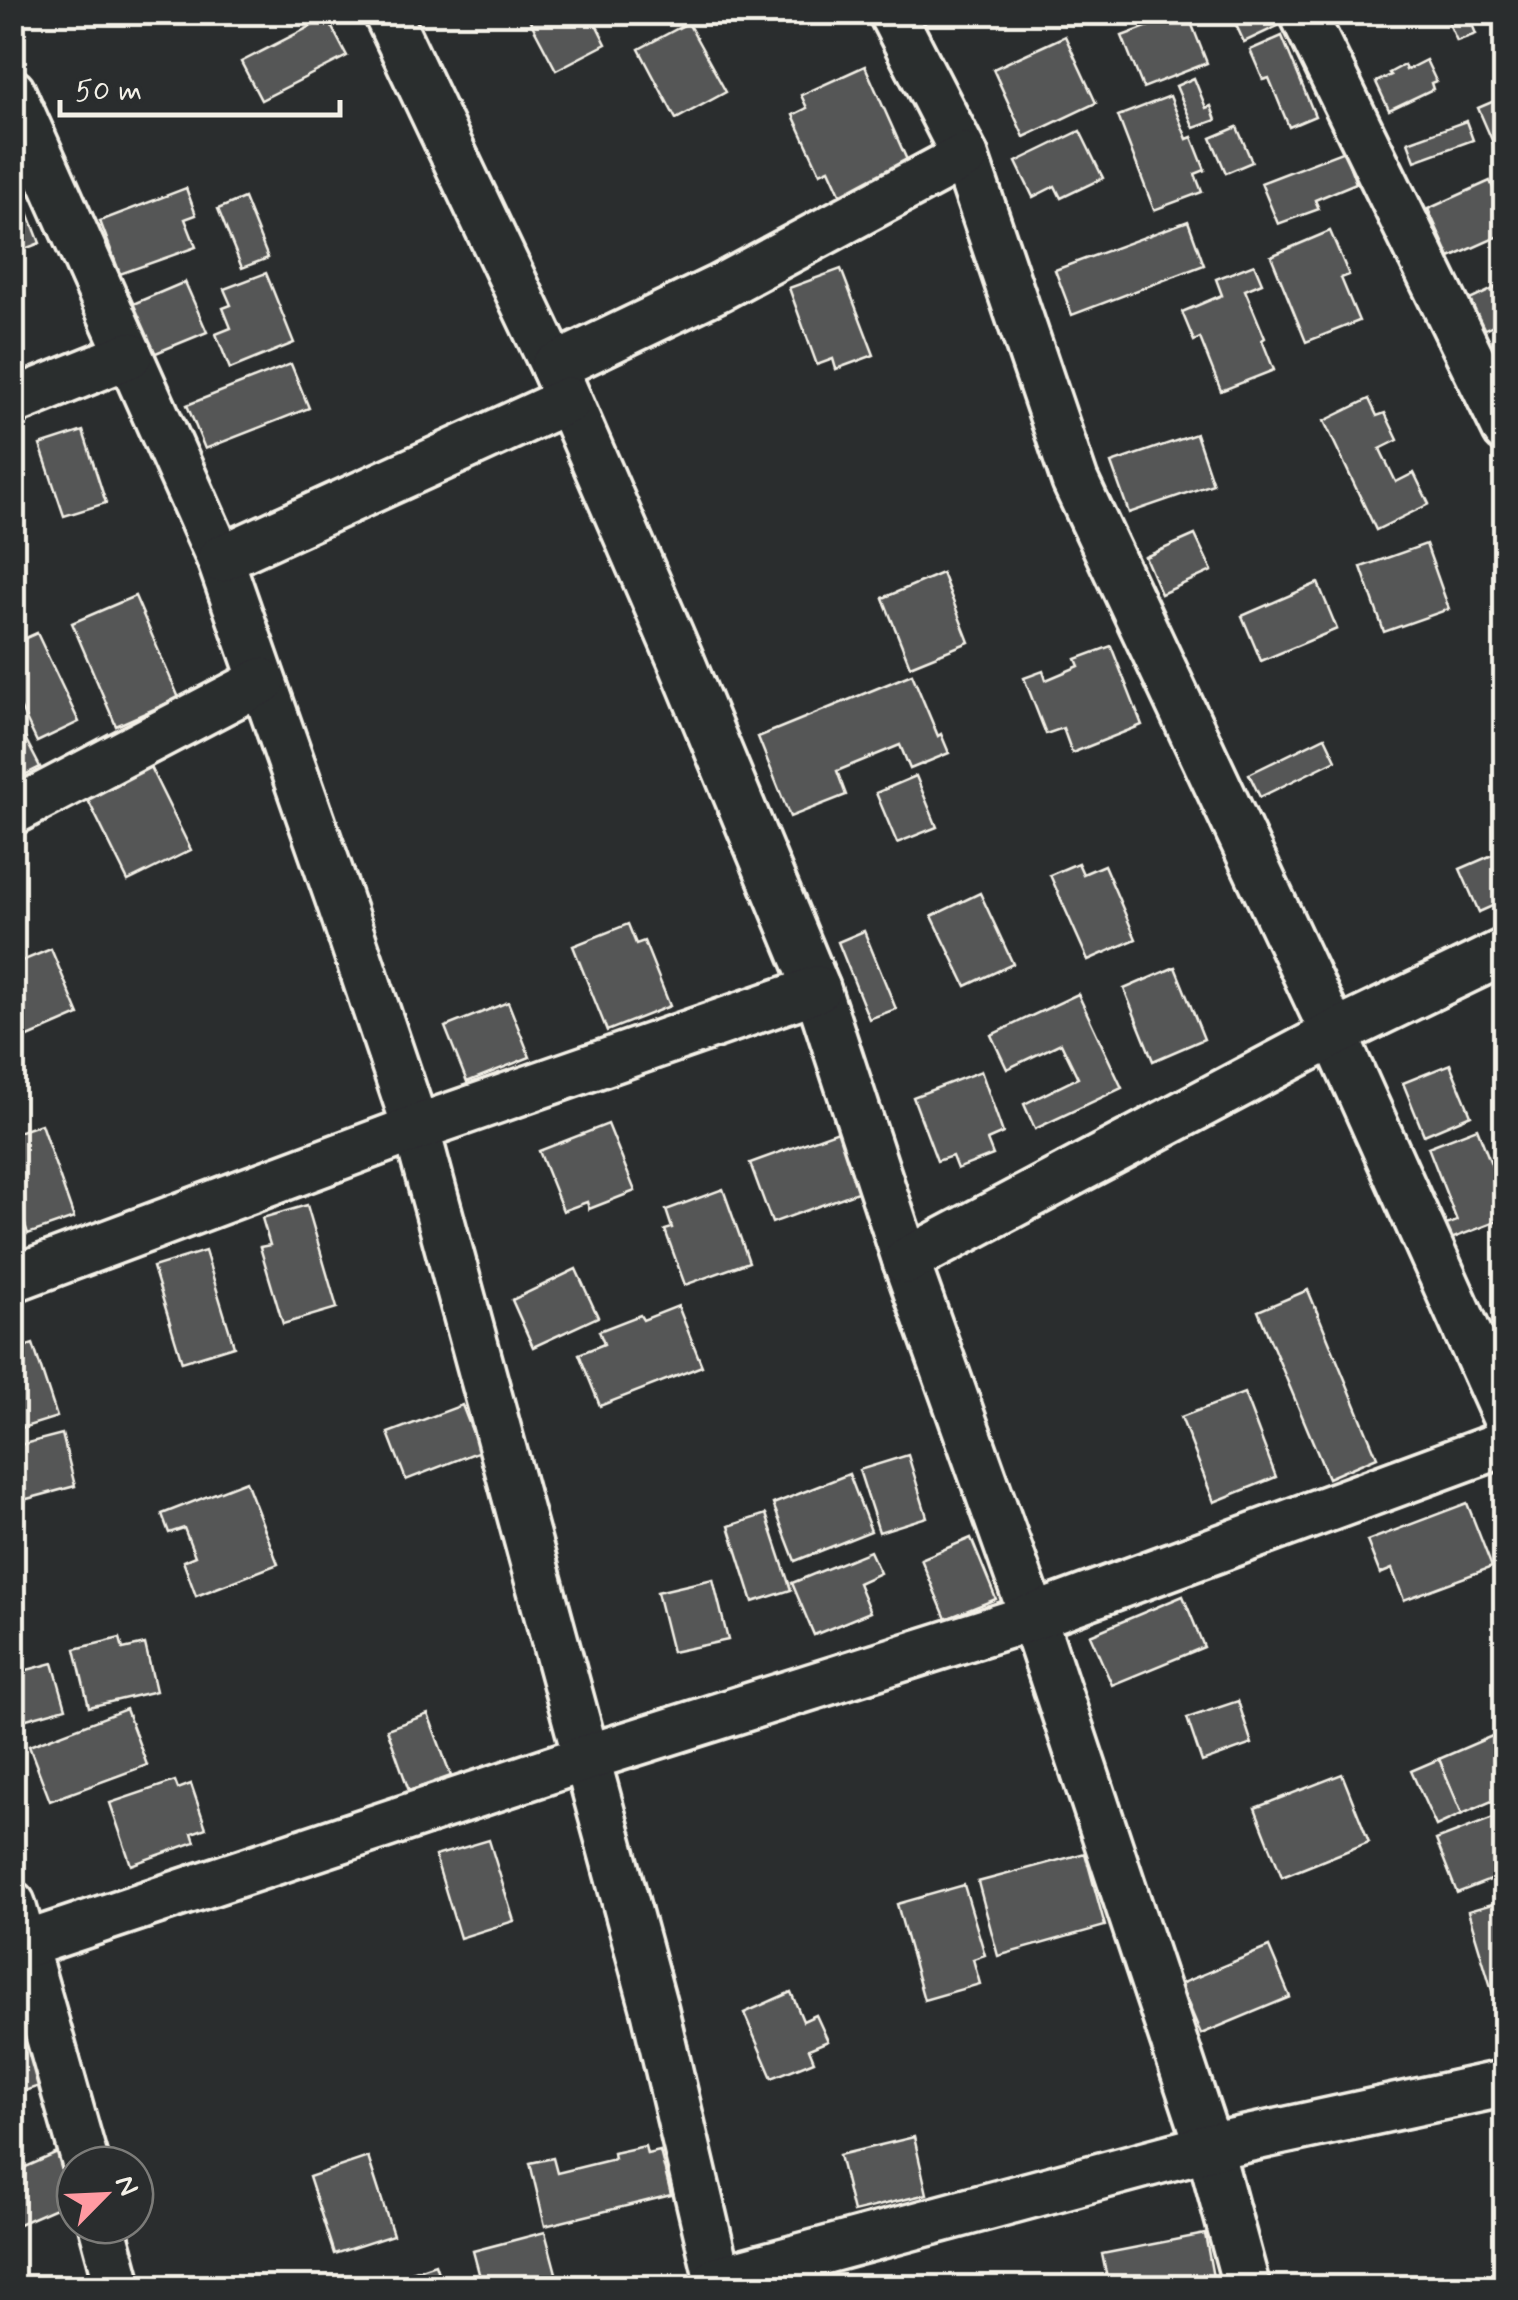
<svg xmlns="http://www.w3.org/2000/svg" width="1518" height="2300" viewBox="0 0 1518 2300" font-family="Mynerve,sans-serif">
	<rect width="100%" height="100%" fill="#2a2d2e"/>
	<filter id="ink" filterUnits="userSpaceOnUse"><feTurbulence type="fractalNoise" baseFrequency=".01" numOctaves="2"/><feDisplacementMap in="SourceGraphic" scale="20" xChannelSelector="R" yChannelSelector="G"/><feConvolveMatrix kernelMatrix="1 2 1 2 8 2 1 2 1" color-interpolation-filters="sRGB"/></filter>
	<g filter="url(#ink)">
		<g fill="#555756" stroke="#f4f1e8" stroke-width="2.5">
			<path d="M537 12H590L606 44 556 70 528 17Z"/>
			<path d="M1152 12H1162L1165 19 1187 12 1207 63 1143 88 1122 36 1149 26 1145 16Z"/>
			<path d="M1230 12H1271L1278 26 1244 42Z"/>
			<path d="M1456 12H1467L1476 34 1457 41 1446 17Z"/>
			<path d="M327 18 347 56 261 100 241 62Z"/>
			<path d="M688 23 726 92 676 119 639 49Z"/>
			<path d="M1065 36 1096 103 1024 137 993 69Z"/>
			<path d="M1282 36 1315 116 1289 127 1269 78 1263 80 1250 50Z"/>
			<path d="M1426 60 1436 81 1431 83 1433 89 1389 110 1376 82 1391 75 1389 73 1404 65 1406 70Z"/>
			<path d="M865 66 915 178 847 209 829 169 820 173 793 115 807 108 801 95Z"/>
			<path d="M1194 78 1206 108 1211 106 1216 120 1194 128 1176 86Z"/>
			<path d="M1170 96 1187 139 1192 137 1205 170 1195 174 1202 192 1154 210 1118 116Z"/>
			<path d="M1506 96V150L1498 154 1478 108Z"/>
			<path d="M1466 121 1473 140 1415 161 1408 142Z"/>
			<path d="M1237 127 1252 162 1226 173 1211 138Z"/>
			<path d="M1080 131 1103 178 1061 198 1055 186 1033 197 1016 162Z"/>
			<path d="M1344 151 1356 183 1315 200 1319 209 1278 224 1261 183Z"/>
			<path d="M1490 181 1506 216V233L1450 258 1428 209Z"/>
			<path d="M186 188 196 215 185 219 196 247 120 274 100 221Z"/>
			<path d="M19 189 40 243 12 254V191Z"/>
			<path d="M244 198 268 258 242 268 218 209Z"/>
			<path d="M1188 221 1204 265 1072 315 1055 270Z"/>
			<path d="M1330 231 1349 275 1341 278 1359 321 1306 342 1271 256Z"/>
			<path d="M1254 264 1262 283 1245 290 1265 338 1262 340 1274 370 1221 391 1200 338 1194 341 1182 312 1222 295 1216 279Z"/>
			<path d="M841 269 874 355 836 369 833 359 817 365 789 288Z"/>
			<path d="M266 273 294 343 230 369 216 334 231 328 223 308 231 305 224 289Z"/>
			<path d="M185 282 207 332 146 357 126 307Z"/>
			<path d="M1504 284 1506 319 1477 333 1463 303Z"/>
			<path d="M291 364 309 408 205 449 187 405Z"/>
			<path d="M1369 399 1377 416 1385 413 1398 440 1380 449 1396 482 1414 473 1429 504 1376 530 1324 421Z"/>
			<path d="M83 431 106 503 64 516 40 445Z"/>
			<path d="M1196 434 1213 484 1129 513 1111 463Z"/>
			<path d="M1195 535 1212 571 1161 594 1145 557Z"/>
			<path d="M1426 544 1449 609 1384 632 1361 567Z"/>
			<path d="M942 573 969 642 910 666 883 598Z"/>
			<path d="M1318 583 1337 629 1261 661 1242 616Z"/>
			<path d="M135 596 179 698 116 726 72 623Z"/>
			<path d="M37 633 79 722 37 742 12 690V644Z"/>
			<path d="M1111 646 1142 725 1072 753 1063 728 1046 734 1024 678 1043 671 1046 680 1079 666 1076 659Z"/>
			<path d="M912 674 938 736 941 734 949 753 910 769 900 745 837 771 846 795 790 817 758 737Z"/>
			<path d="M12 713 40 767 12 781Z"/>
			<path d="M1325 737 1336 760 1260 797 1249 774Z"/>
			<path d="M149 765 191 850 128 881 86 796Z"/>
			<path d="M916 776 937 827 897 843 876 793Z"/>
			<path d="M1506 849V900L1479 912 1460 869Z"/>
			<path d="M1078 863 1083 874 1104 865 1136 939 1088 960 1050 875Z"/>
			<path d="M980 893 1013 964 966 986 932 916Z"/>
			<path d="M628 924 636 944 644 941 670 1006 607 1031 573 946Z"/>
			<path d="M864 931 896 1009 869 1019 838 942Z"/>
			<path d="M51 949 79 1015 12 1044V965Z"/>
			<path d="M1175 967 1204 1039 1153 1061 1124 989Z"/>
			<path d="M1078 994 1122 1088 1035 1129 1024 1104 1078 1078 1061 1043 1007 1069 991 1035Z"/>
			<path d="M508 1002 530 1057 467 1082 445 1027Z"/>
			<path d="M1450 1064 1471 1115 1424 1135 1403 1083Z"/>
			<path d="M981 1071 1003 1133 987 1140 993 1155 957 1169 952 1156 937 1161 913 1097Z"/>
			<path d="M41 1124 74 1218 28 1234 19 1207 12 1209V1134Z"/>
			<path d="M608 1124 635 1191 589 1209 587 1202 563 1211 539 1151Z"/>
			<path d="M1477 1128 1506 1202V1218L1438 1244 1433 1230 1457 1221 1428 1147Z"/>
			<path d="M841 1130 863 1190 772 1223 750 1163Z"/>
			<path d="M723 1189 749 1262 685 1285 665 1230 672 1228 666 1210Z"/>
			<path d="M307 1205 337 1308 283 1324 260 1247 270 1245 262 1218Z"/>
			<path d="M205 1251 234 1346 182 1362 153 1267Z"/>
			<path d="M576 1269 598 1317 533 1347 512 1300Z"/>
			<path d="M1308 1290 1377 1457 1328 1478 1258 1311Z"/>
			<path d="M678 1306 702 1366 600 1406 579 1354 604 1344 599 1331 640 1315 643 1320Z"/>
			<path d="M33 1344 57 1417 12 1431V1351Z"/>
			<path d="M1244 1393 1276 1477 1214 1502 1181 1417Z"/>
			<path d="M462 1405 480 1451 406 1480 388 1433Z"/>
			<path d="M62 1434 75 1486 12 1503V1447Z"/>
			<path d="M908 1455 927 1517 879 1532 859 1470Z"/>
			<path d="M849 1474 871 1531 795 1561 773 1504Z"/>
			<path d="M246 1481 278 1564 196 1596 183 1561 195 1556 184 1528 169 1533 162 1514Z"/>
			<path d="M1467 1503 1492 1567 1404 1600 1392 1569 1380 1574 1367 1541Z"/>
			<path d="M766 1514 791 1590 753 1602 729 1526Z"/>
			<path d="M971 1538 996 1599 946 1619 921 1559Z"/>
			<path d="M870 1551 880 1573 858 1583 870 1612 814 1635 792 1583Z"/>
			<path d="M713 1579 728 1640 672 1652 657 1592Z"/>
			<path d="M1183 1596 1204 1647 1112 1685 1090 1635Z"/>
			<path d="M120 1638 123 1649 145 1644 156 1691 89 1707 75 1649Z"/>
			<path d="M53 1663 66 1708 12 1723V1674Z"/>
			<path d="M1238 1701 1252 1744 1202 1762 1187 1718Z"/>
			<path d="M126 1709 147 1765 50 1801 29 1746Z"/>
			<path d="M428 1714 451 1776 409 1791 387 1729Z"/>
			<path d="M1506 1730V1795L1462 1814 1439 1759Z"/>
			<path d="M1439 1759 1462 1814 1436 1826 1411 1771Z"/>
			<path d="M1342 1774 1369 1842 1282 1877 1255 1808Z"/>
			<path d="M175 1781 178 1789 191 1784 206 1828 192 1833 195 1842 131 1865 110 1803Z"/>
			<path d="M1506 1813V1874L1457 1893 1436 1840Z"/>
			<path d="M489 1840 514 1921 460 1938 435 1856Z"/>
			<path d="M1085 1853 1105 1926 998 1956 978 1882Z"/>
			<path d="M964 1885 985 1955 973 1959 980 1984 924 2000 897 1904Z"/>
			<path d="M1506 1900V2037L1468 1911Z"/>
			<path d="M1269 1947 1290 1997 1201 2034 1180 1984Z"/>
			<path d="M791 1992 803 2021 816 2015 828 2041 809 2049 814 2061 772 2078 744 2013Z"/>
			<path d="M43 2024 61 2079 12 2095V2034Z"/>
			<path d="M914 2137 927 2194 853 2212 839 2155Z"/>
			<path d="M645 2146 647 2154 660 2151 671 2195 545 2226 530 2163 553 2158 557 2173 614 2159 613 2153Z"/>
			<path d="M62 2151 75 2178V2186L62 2192 67 2203 12 2227V2173Z"/>
			<path d="M368 2157 393 2235 334 2254 309 2177Z"/>
			<path d="M545 2232 560 2288H483L473 2251Z"/>
			<path d="M1205 2234 1215 2288H1109L1102 2254Z"/>
			<path d="M435 2264 443 2288H365Z"/>
		</g>
		<g fill="none" stroke-linecap="round" stroke-linejoin="round">
			<g stroke="#f4f1e8" stroke-width="52">
				<g id="minor">
					<path d="M386 12 554 367 680 658 817 989 906 1261 1033 1617 1209 2147 1247 2288"/>
					<path d="M891 12 965 156 1075 481 1334 1034 1506 1418"/>
					<path d="M1302 12 1506 430"/>
					<path d="M12 92 220 559 342 908 416 1128 655 2011 720 2288"/>
					<path d="M554 367 719 288 965 156"/>
					<path d="M12 402 129 355"/>
					<path d="M220 559 568 400"/>
					<path d="M12 812 262 681"/>
					<path d="M906 1261 1334 1034 1506 951"/>
					<path d="M12 1279 416 1128 817 989"/>
					<path d="M12 1904 86 2165"/>
					<path d="M12 1949 586 1758 1033 1617 1506 1443"/>
					<path d="M102 2225 119 2288"/>
					<path d="M718 2279 1209 2147 1506 2083"/>
				</g>
			</g>
			<use href="#minor" stroke="#2a2d2e" stroke-width="45"/>
		</g>
	</g>
	<rect width="1518" height="2300" fill="none" stroke="#2a2d2e" stroke-width="50"/>
	<rect x="25" y="25" width="1468" height="2250" fill="none" stroke="#f4f1e8" stroke-width="4" filter="url(#ink)"/>
	<g transform="translate(105 2195) rotate(66)"><circle r="48" fill="#2a2d2e" stroke="#7b7b78" stroke-width="2.5"/>
	<path d="M0-8L18 38L0 25L-18 38Z" fill="#ff9aa2"/>
	<text y="-15" font-size="28" font-weight="bold" text-anchor="middle" fill="#f4f1e8">N</text>
	</g>
	<path d="M60 100v15h280v-15" fill="none" stroke="#f4f1e8" stroke-width="5"/>
	<text x="75" y="100" font-size="30" fill="#f4f1e8" stroke="#2a2d2e" stroke-width="8" paint-order="stroke">50 m</text>
</svg>
